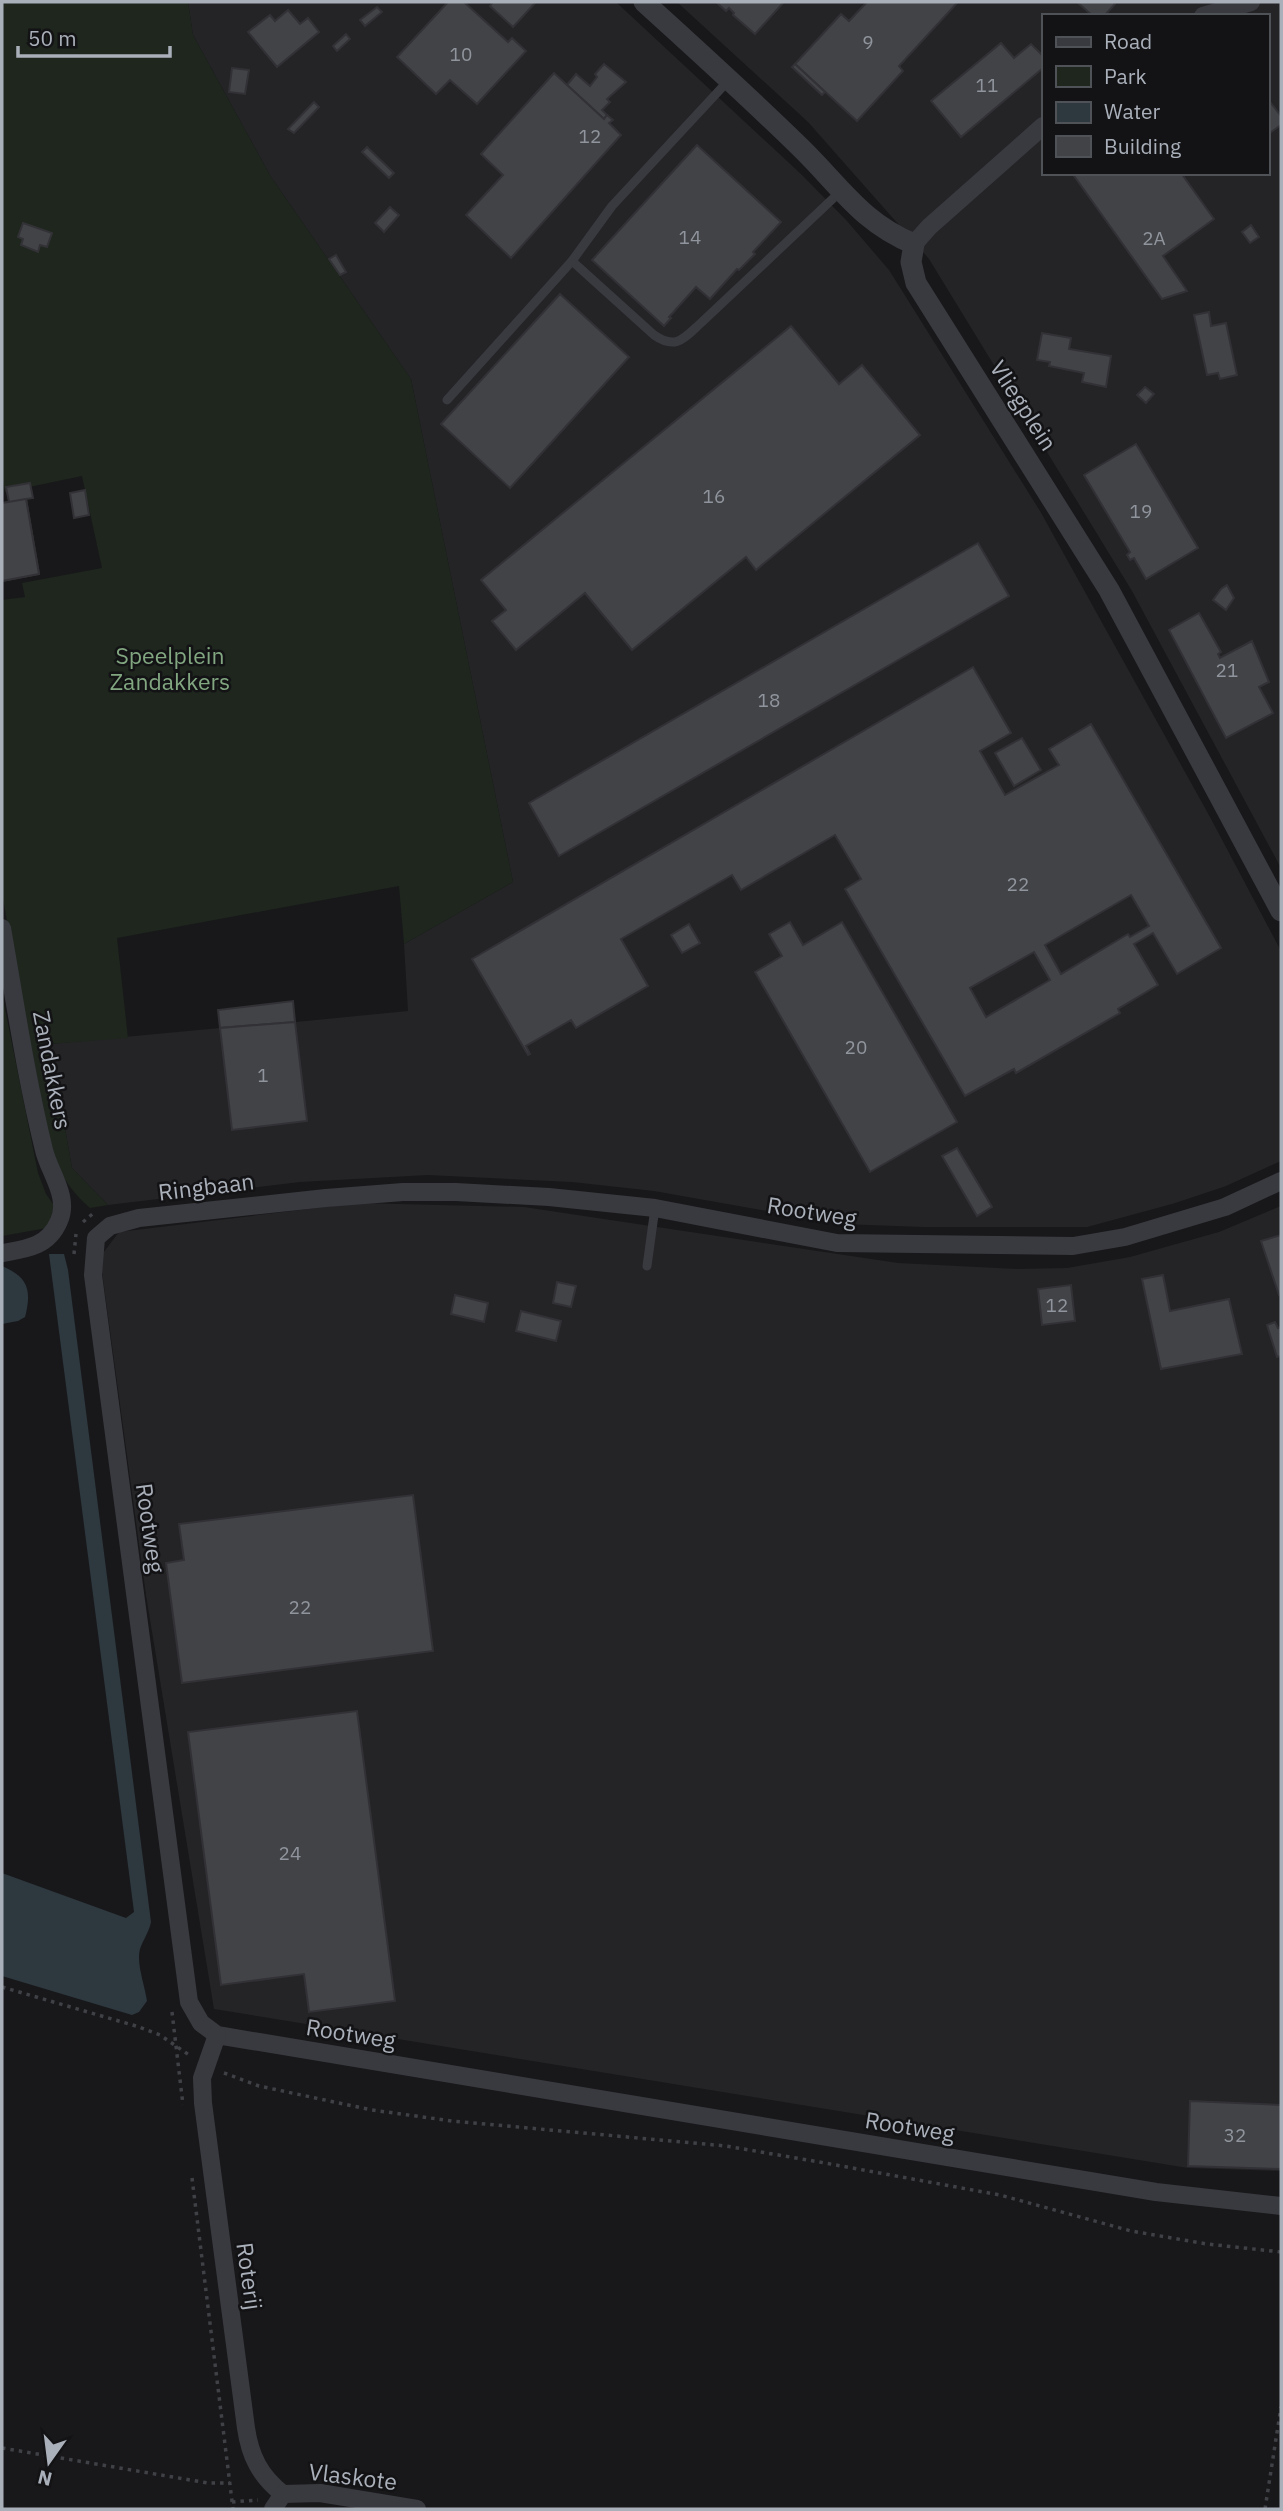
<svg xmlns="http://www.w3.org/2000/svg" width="1283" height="2511" viewBox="0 0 1283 2511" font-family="'IBM Plex Sans',sans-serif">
	<rect width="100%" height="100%" fill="#18181a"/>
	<g fill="#242427" fill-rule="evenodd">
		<path d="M188 2H616L802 175 847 221 889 270 1040 511 1210 817 1281 951V1161L1226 1186 1172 1204 1087 1227H924L841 1224 654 1191 572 1182 428 1175 300 1182 108 1205 72 1168 50 1044 220 1028 218 1010 293 1001 296 1022 408 1011 404 944 513 882 411 379 271 177 193 35Z"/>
		<path d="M677 2H1281V868L1132 591 929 259 808 122ZM1043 16H1267V173H1043Z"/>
		<path d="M358 1203 524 1207 898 1263 1017 1269 1067 1268 1130 1257 1219 1232 1281 1206V2171L1188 2168 214 2009 146 1595 100 1257 119 1232Z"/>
	</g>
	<g fill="#1e261e">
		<path d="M2 2H188L193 35 271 177 411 379 513 882 404 944 399 886 117 938 128 1038 50 1044 72 1168 108 1205 90 1208C73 1194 62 1176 52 1157L2 894V600L25 597 22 583 102 568 82 476 5 492 2 477Z"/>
		<path d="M2 994 38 1173 46 1194 55 1207 47 1228 2 1236Z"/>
	</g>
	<g fill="#2d383f">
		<path d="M49 1254H64L68 1270 151 1922C149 1932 143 1940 140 1949 136 1963 145 1986 147 2001L139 2012 132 2015 2 1976V1873L126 1918 134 1912Z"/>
		<path d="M2 1266C28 1277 32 1290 25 1317L18 1321 2 1324Z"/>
	</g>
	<g fill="#424347" stroke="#323236" stroke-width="2" fill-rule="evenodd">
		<path d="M448 2H464L508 42 512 38 526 51 477 104 450 80 436 94 397 57Z"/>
		<path d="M493 2H536L513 27 490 6Z"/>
		<path d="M716 2H784L755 34 733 15 734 13 729 8 726 11Z"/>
		<path d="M867 2H958L899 66 903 71 857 121 795 64 841 14 849 21Z"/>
		<path d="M1077 2H1113L1115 4 1104 16H1093Z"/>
		<path d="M377 7 382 12 365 26 360 20Z"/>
		<path d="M288 10 300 24 308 18 319 32 277 67 248 32 270 15 275 21Z"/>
		<path d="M346 34 350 39 337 51 333 46Z"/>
		<path d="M1001 43 1014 58 1031 44 1043 56V68L961 137 931 101Z"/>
		<path d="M604 64 626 82 607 99 610 102 602 110 607 115 604 119 567 85 576 74 590 86 597 77 595 74Z"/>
		<path d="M795 64 825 92 822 95 792 67Z"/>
		<path d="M232 68 249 70 245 94 229 92Z"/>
		<path d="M554 73 604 119 607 115 613 120 609 123 621 135 511 258 466 215 503 175 481 154Z"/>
		<path d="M1267 98 1281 116V125L1267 135Z"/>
		<path d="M314 102 319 107 294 133 288 129Z"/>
		<path d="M697 145 781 222 753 252 755 254 739 270 737 269 710 299 696 287 669 317 671 318 664 326 592 260Z"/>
		<path d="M367 147 394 173 389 178 362 152Z"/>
		<path d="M1072 173H1181L1214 219 1163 256 1187 291 1162 299Z"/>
		<path d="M390 207 399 215 384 232 375 223Z"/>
		<path d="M23 223 52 233 47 247 40 245 38 252 21 245 23 239 18 237Z"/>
		<path d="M1251 225 1259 237 1250 243 1242 232Z"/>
		<path d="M336 255 346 272 340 275 329 259Z"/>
		<path d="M560 294 629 357 510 488 441 424Z"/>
		<path d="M1209 312 1211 326 1226 323 1237 375 1220 379 1218 373 1207 375 1194 315Z"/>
		<path d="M791 326 839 384 862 365 920 435 756 570 746 557 632 650 585 593 516 650 492 621 506 610 481 580Z"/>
		<path d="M1042 333 1071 338 1069 349 1111 356 1106 387 1082 382 1084 373 1049 366 1050 362 1037 360Z"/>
		<path d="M1145 387 1154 394 1146 403 1137 395Z"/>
		<path d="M1136 444 1198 548 1146 579 1134 558 1130 560 1127 555 1130 552 1084 475Z"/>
		<path d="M30 483 33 498 26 499 39 574 2 581V503L9 502 6 487Z"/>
		<path d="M85 490 89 515 74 518 70 493Z"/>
		<path d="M26 499 39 574 2 581V503Z"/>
		<path d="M978 543 1009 596 559 856 529 803Z"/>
		<path d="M1227 585 1234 598 1226 610 1213 600 1221 589Z"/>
		<path d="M1199 613 1221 652 1218 654 1220 658 1252 641 1269 682 1259 687 1273 713 1226 738 1169 630Z"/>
		<path d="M973 667 1011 733 980 751 1005 795 1059 765 1049 749 1091 724 1221 948 1177 974 1153 933 1134 944 1158 985 1118 1009 1120 1013 1016 1073 1014 1069 965 1096 845 889 861 879 835 835 741 890 732 875 621 939 648 986 576 1028 571 1020 526 1046 530 1054 528 1055 472 959ZM1131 895 1149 926 1130 937 1128 934 1061 974 1045 945ZM1034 952 1050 980 986 1017 970 988Z"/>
		<path d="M1022 738 1041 770 1014 786 995 753Z"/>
		<path d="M790 922 803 945 842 922 957 1122 870 1172 755 972 782 956 769 934Z"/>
		<path d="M689 924 700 943 682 953 671 935Z"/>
		<path d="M293 1001 295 1022 220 1028 218 1010Z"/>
		<path d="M295 1022 307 1121 232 1130 220 1028Z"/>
		<path d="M957 1148 992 1207 977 1216 942 1156Z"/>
		<path d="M1281 1235V1294L1279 1295 1261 1241Z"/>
		<path d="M1163 1275 1170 1311 1229 1299 1242 1354 1161 1369 1142 1279Z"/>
		<path d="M557 1282 576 1286 571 1307 553 1303Z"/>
		<path d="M1071 1285 1075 1321 1042 1325 1038 1289Z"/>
		<path d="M455 1295 488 1303 484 1322 451 1314Z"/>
		<path d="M521 1311 561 1321 556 1341 516 1331Z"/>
		<path d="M1275 1322 1278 1328 1281 1327V1356L1277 1357 1267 1325Z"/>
		<path d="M413 1495 433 1651 182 1683 166 1563 184 1560 179 1524Z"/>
		<path d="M357 1711 395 2001 309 2012 304 1974 221 1985 188 1732Z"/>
		<path d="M1190 2101 1281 2105V2169L1188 2166Z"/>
	</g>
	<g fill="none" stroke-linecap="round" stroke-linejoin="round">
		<g stroke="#3f4146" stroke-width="3.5" stroke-dasharray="3.5 5" stroke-linecap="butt">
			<path d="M83 1222 96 1211"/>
			<path d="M74 1254 76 1234"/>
			<path d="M2 1987 136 2026 160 2035 192 2057"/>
			<path d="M172 2012 183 2105"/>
			<path d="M224 2073 259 2086 372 2110 452 2121 726 2146 825 2163 1000 2195 1131 2231 1207 2244 1281 2252"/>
			<path d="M192 2178 233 2509"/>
			<path d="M2 2448 208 2483H230"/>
			<path d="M232 2502 258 2500"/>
			<path d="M1265 2509 1281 2407"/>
		</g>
		<g stroke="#393a3f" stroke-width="9">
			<path d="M572 261 654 335C677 351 685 337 702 322L841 191"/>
			<path d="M447 400 572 261 612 206 728 81"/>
			<path d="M647 1266 655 1208"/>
		</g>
		<g stroke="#393a3f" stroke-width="18">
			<path d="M1203 16 1251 2"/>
			<path d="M914 244 929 227 1043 126"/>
			<path d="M2 928C15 1002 26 1077 44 1150 49 1172 70 1197 59 1221 48 1247 26 1249 2 1253"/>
			<path d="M1281 1181 1225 1207 1125 1237 1073 1246 837 1243 655 1208 549 1197 456 1192H403L326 1198 139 1218 110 1226 96 1238 93 1275 189 2002 201 2023 217 2035 1156 2192 1281 2206"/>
			<path d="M217 2035 202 2078 203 2103 246 2428C250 2456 260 2476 283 2494"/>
			<path d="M283 2494 320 2493 417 2509"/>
			<path d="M273 2509 283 2494"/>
		</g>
		<path stroke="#393a3f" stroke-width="21" d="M644 2C697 50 750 98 801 148 840 186 861 222 914 244L911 262 916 283 1109 590 1281 911"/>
	</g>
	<g text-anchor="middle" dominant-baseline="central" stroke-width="5" stroke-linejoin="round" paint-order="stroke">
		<g font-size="19" fill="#90959d">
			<text x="868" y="42">9</text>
			<text x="461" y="54">10</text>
			<text x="987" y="85">11</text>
			<text x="590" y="136">12</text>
			<text x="690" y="237">14</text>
			<text x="1154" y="238">2A</text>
			<text x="714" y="496">16</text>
			<text x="1141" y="511">19</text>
			<text x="1227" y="670">21</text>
			<text x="769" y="700">18</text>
			<text x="1018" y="884">22</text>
			<text x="856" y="1047">20</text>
			<text x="263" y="1075">1</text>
			<text x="1057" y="1305">12</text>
			<text x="300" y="1607">22</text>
			<text x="290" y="1853">24</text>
			<text x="1235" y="2135">32</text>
		</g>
		<g font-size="23" fill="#aab0ba" stroke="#131315">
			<text transform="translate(1024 405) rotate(57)">Vliegplein</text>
			<text transform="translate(53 1070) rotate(79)">Zandakkers</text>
			<text transform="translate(206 1186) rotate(-7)">Ringbaan</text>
			<text transform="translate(812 1211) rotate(9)">Rootweg</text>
			<text transform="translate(151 1528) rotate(82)">Rootweg</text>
			<text transform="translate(351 2033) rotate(9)">Rootweg</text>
			<text transform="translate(910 2126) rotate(9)">Rootweg</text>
			<text transform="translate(250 2276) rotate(82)">Roterij</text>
			<text transform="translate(353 2476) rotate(7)">Vlaskote</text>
		</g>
		<g font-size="23" fill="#81a680" stroke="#131315">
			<text x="170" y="655">Speelplein<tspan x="170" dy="26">Zandakkers</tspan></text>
		</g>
	</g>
	<rect width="1283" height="2511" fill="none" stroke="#aab0ba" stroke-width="7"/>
	<rect x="1042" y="14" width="228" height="161" fill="#131315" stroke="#4f5257" stroke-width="2"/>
	<rect x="1056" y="37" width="35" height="10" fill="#393a3f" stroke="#4f5257" stroke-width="2"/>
	<text x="1104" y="49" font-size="21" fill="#aab0ba">Road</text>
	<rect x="1056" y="66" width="35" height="21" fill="#1e261e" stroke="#4f5257" stroke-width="2"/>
	<text x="1104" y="84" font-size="21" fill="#aab0ba">Park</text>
	<rect x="1056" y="102" width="35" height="21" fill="#2d383f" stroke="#4f5257" stroke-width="2"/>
	<text x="1104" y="119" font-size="21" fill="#aab0ba">Water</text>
	<rect x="1056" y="136" width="35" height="21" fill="#424347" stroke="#4f5257" stroke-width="2"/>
	<text x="1104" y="154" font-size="21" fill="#aab0ba">Building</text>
	<g transform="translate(49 2462) rotate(194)" stroke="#131315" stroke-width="5" paint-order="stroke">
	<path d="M0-5L12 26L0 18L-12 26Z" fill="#aab0ba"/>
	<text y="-10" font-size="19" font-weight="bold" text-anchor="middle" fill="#aab0ba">N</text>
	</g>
	<path d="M18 46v10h152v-10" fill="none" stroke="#aab0ba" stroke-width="3.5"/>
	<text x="28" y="46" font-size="21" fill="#aab0ba" stroke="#131315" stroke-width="5" paint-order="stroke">50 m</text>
</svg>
